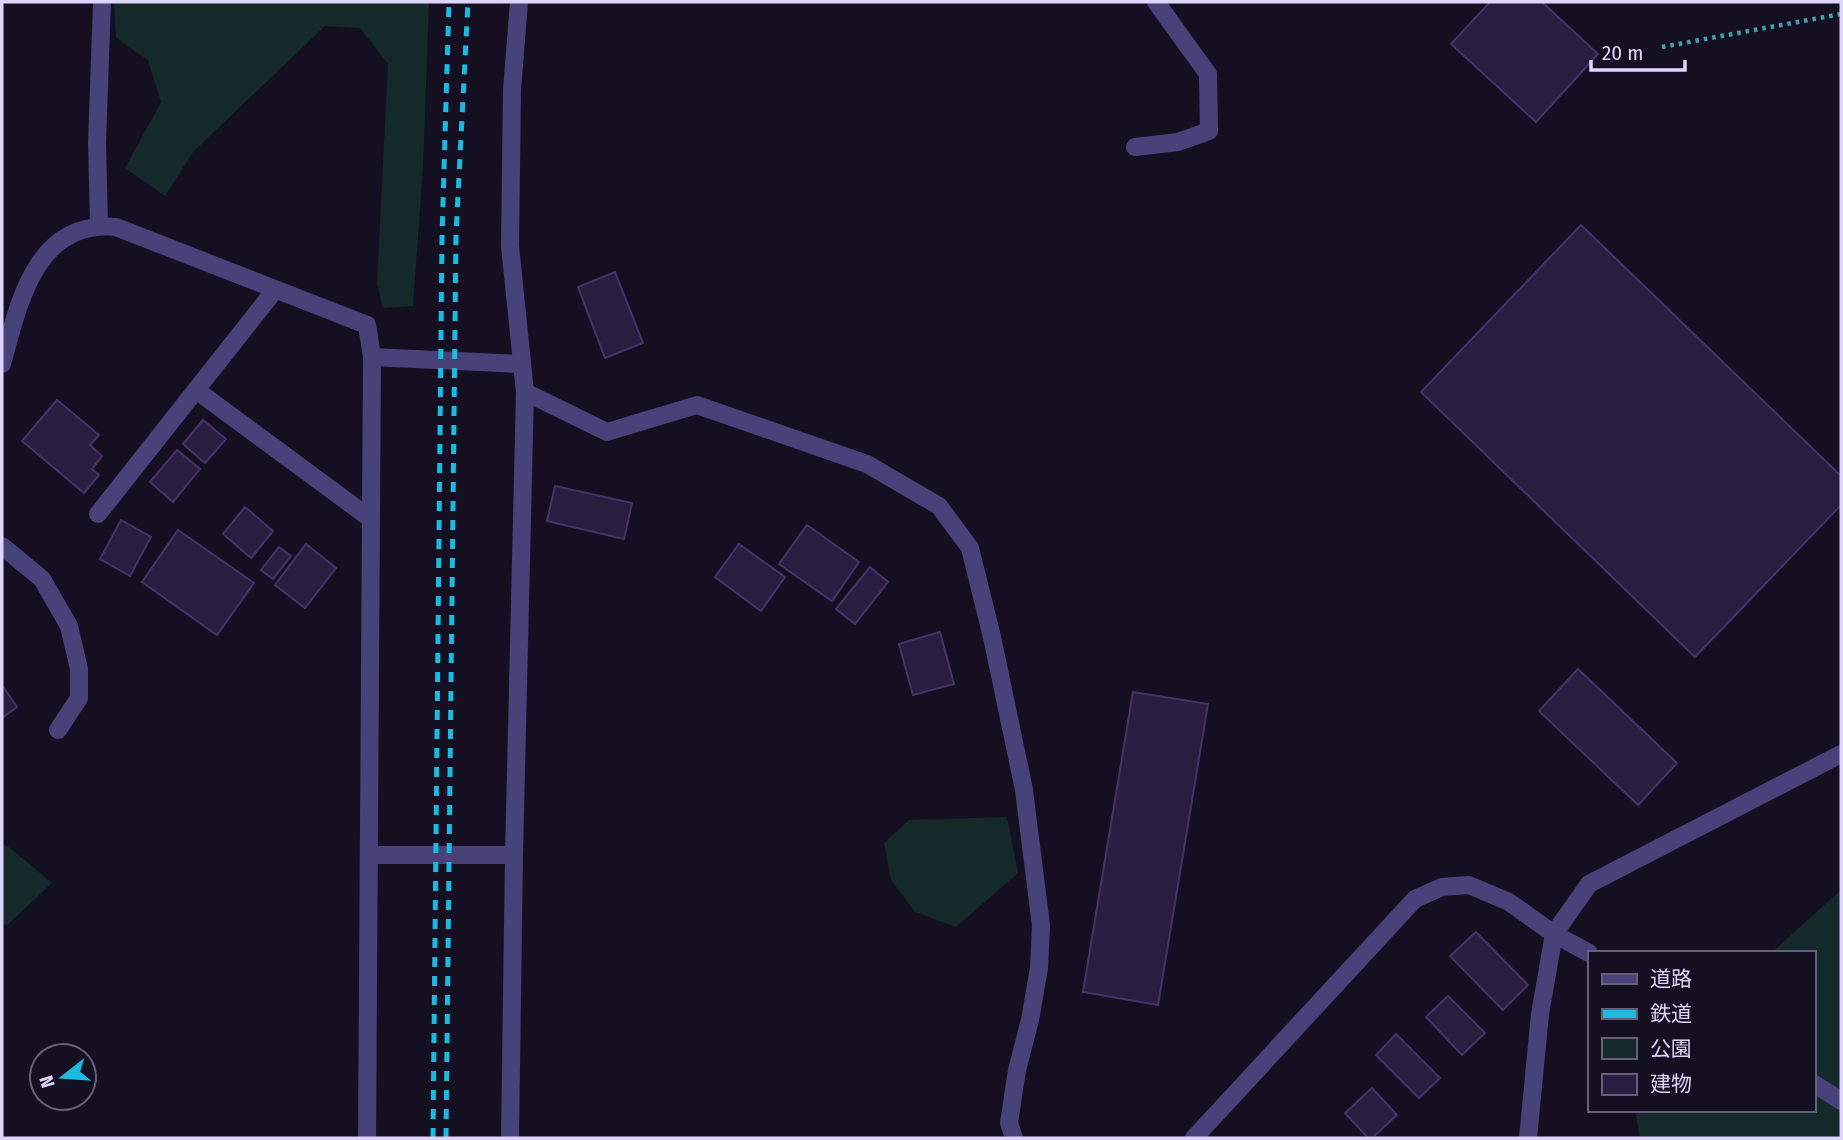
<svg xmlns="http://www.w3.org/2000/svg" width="1843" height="1140" viewBox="0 0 1843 1140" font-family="'Fira Sans Condensed','Noto Sans JP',sans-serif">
	<rect width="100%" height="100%" fill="#151021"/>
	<g fill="#14292a">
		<path d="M114 2H429L423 167 413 306 383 308 377 284 388 64 360 28 325 26 193 152 165 196 125 168 161 102 148 60 116 38Z"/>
		<path d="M1007 817 1018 873 956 927 915 912 891 880 884 843 909 820Z"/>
		<path d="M2 844 10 848 52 883 7 925 2 923Z"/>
		<path d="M1841 890V1138H1640L1635 1110H1813V953H1771Z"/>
	</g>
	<g fill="#281e40" stroke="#433369" stroke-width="2">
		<path d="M1490 2H1542L1598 54 1536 122 1451 44Z"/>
		<path d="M1581 225 1841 476V505L1695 657 1421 392Z"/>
		<path d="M615 272 643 343 605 358 578 287Z"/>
		<path d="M57 400 99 435 90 445 102 456 92 469 99 475 84 493 22 441Z"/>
		<path d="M203 420 226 439 205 463 183 444Z"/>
		<path d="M177 450 200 469 173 502 150 482Z"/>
		<path d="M555 486 632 503 624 539 547 521Z"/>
		<path d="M245 507 273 531 251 558 223 534Z"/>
		<path d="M121 520 151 537 130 576 100 559Z"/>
		<path d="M807 525 859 562 832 601 779 564Z"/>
		<path d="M178 530 254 583 217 635 142 582Z"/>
		<path d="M306 544 336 568 305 608 275 585Z"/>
		<path d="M739 544 785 577 761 611 715 577Z"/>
		<path d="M279 547 291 556 273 579 261 570Z"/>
		<path d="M870 567 888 582 855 624 836 609Z"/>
		<path d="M940 632 954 684 913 695 899 644Z"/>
		<path d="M1578 669 1677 763 1638 805 1539 711Z"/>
		<path d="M2 685 17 707 2 718Z"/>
		<path d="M1133 692 1208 704 1158 1005 1083 992Z"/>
		<path d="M1476 932 1528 985 1503 1010 1450 956Z"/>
		<path d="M1448 996 1485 1033 1462 1055 1426 1017Z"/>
		<path d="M1396 1034 1440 1078 1419 1098 1376 1055Z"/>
		<path d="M1372 1088 1397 1115 1372 1138H1368L1345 1113Z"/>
	</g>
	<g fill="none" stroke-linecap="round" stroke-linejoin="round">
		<path stroke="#3da3a7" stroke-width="4.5" stroke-dasharray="3.5 5" stroke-linecap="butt" d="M1662 47 1841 14"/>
		<g stroke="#48417a" stroke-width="18">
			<path d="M1135 147 1178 142 1209 131 1208 74 1156 2"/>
			<path d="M99 226 97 143 102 2"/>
			<path d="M372 357 521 364"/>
			<path d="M2 364C19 303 35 220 116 227L367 325 372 357 367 1138"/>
			<path d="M196 390 371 519"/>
			<path d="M525 392 607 432 697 405 867 464 939 506 970 548 992 637 1024 790 1041 925 1039 968 1030 1020 1017 1070 1009 1123 1014 1138"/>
			<path d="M98 514 275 290"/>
			<path d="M2 546 42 579 69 626 79 669V698L58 730"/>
			<path d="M369 855H514"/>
			<path d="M1813 1083 1841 1101"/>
			<path d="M510 1138 514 855 525 392 510 246 512 90 519 2"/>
			<path d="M1194 1138 1415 899 1442 887 1469 885 1509 902 1554 934 1589 953"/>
			<path d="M1528 1138 1540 1014 1554 934 1589 884 1841 754"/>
		</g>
		<g stroke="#1bbae0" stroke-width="5" stroke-dasharray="10 9" stroke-linecap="butt">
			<path d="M433 1138 442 237 449 2"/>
			<path d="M446 1138 456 235 468 2"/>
		</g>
	</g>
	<rect width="1843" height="1140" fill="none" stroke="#ddd5fa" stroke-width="7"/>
	<rect x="1588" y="951" width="228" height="161" fill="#151021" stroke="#655f78" stroke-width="2"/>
	<rect x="1602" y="974" width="35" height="10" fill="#48417a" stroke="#655f78" stroke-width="2"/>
	<text x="1650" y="986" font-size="21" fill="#ddd5fa">道路</text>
	<rect x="1602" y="1009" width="35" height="10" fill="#1bbae0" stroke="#655f78" stroke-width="2"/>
	<text x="1650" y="1021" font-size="21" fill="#ddd5fa">鉄道</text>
	<rect x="1602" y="1038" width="35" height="21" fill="#14292a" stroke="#655f78" stroke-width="2"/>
	<text x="1650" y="1056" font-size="21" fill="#ddd5fa">公園</text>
	<rect x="1602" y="1074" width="35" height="21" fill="#281e40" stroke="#655f78" stroke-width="2"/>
	<text x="1650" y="1091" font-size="21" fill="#ddd5fa">建物</text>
	<g transform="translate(63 1077) rotate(253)"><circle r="33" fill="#151021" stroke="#655f78" stroke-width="2"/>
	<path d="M0-5L12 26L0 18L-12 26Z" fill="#1bbae0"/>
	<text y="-10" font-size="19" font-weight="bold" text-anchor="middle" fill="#ddd5fa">N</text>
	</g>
	<path d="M1591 60v10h94v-10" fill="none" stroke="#ddd5fa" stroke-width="3.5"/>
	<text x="1602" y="60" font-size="21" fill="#ddd5fa" stroke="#151021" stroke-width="5" paint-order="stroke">20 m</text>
</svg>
